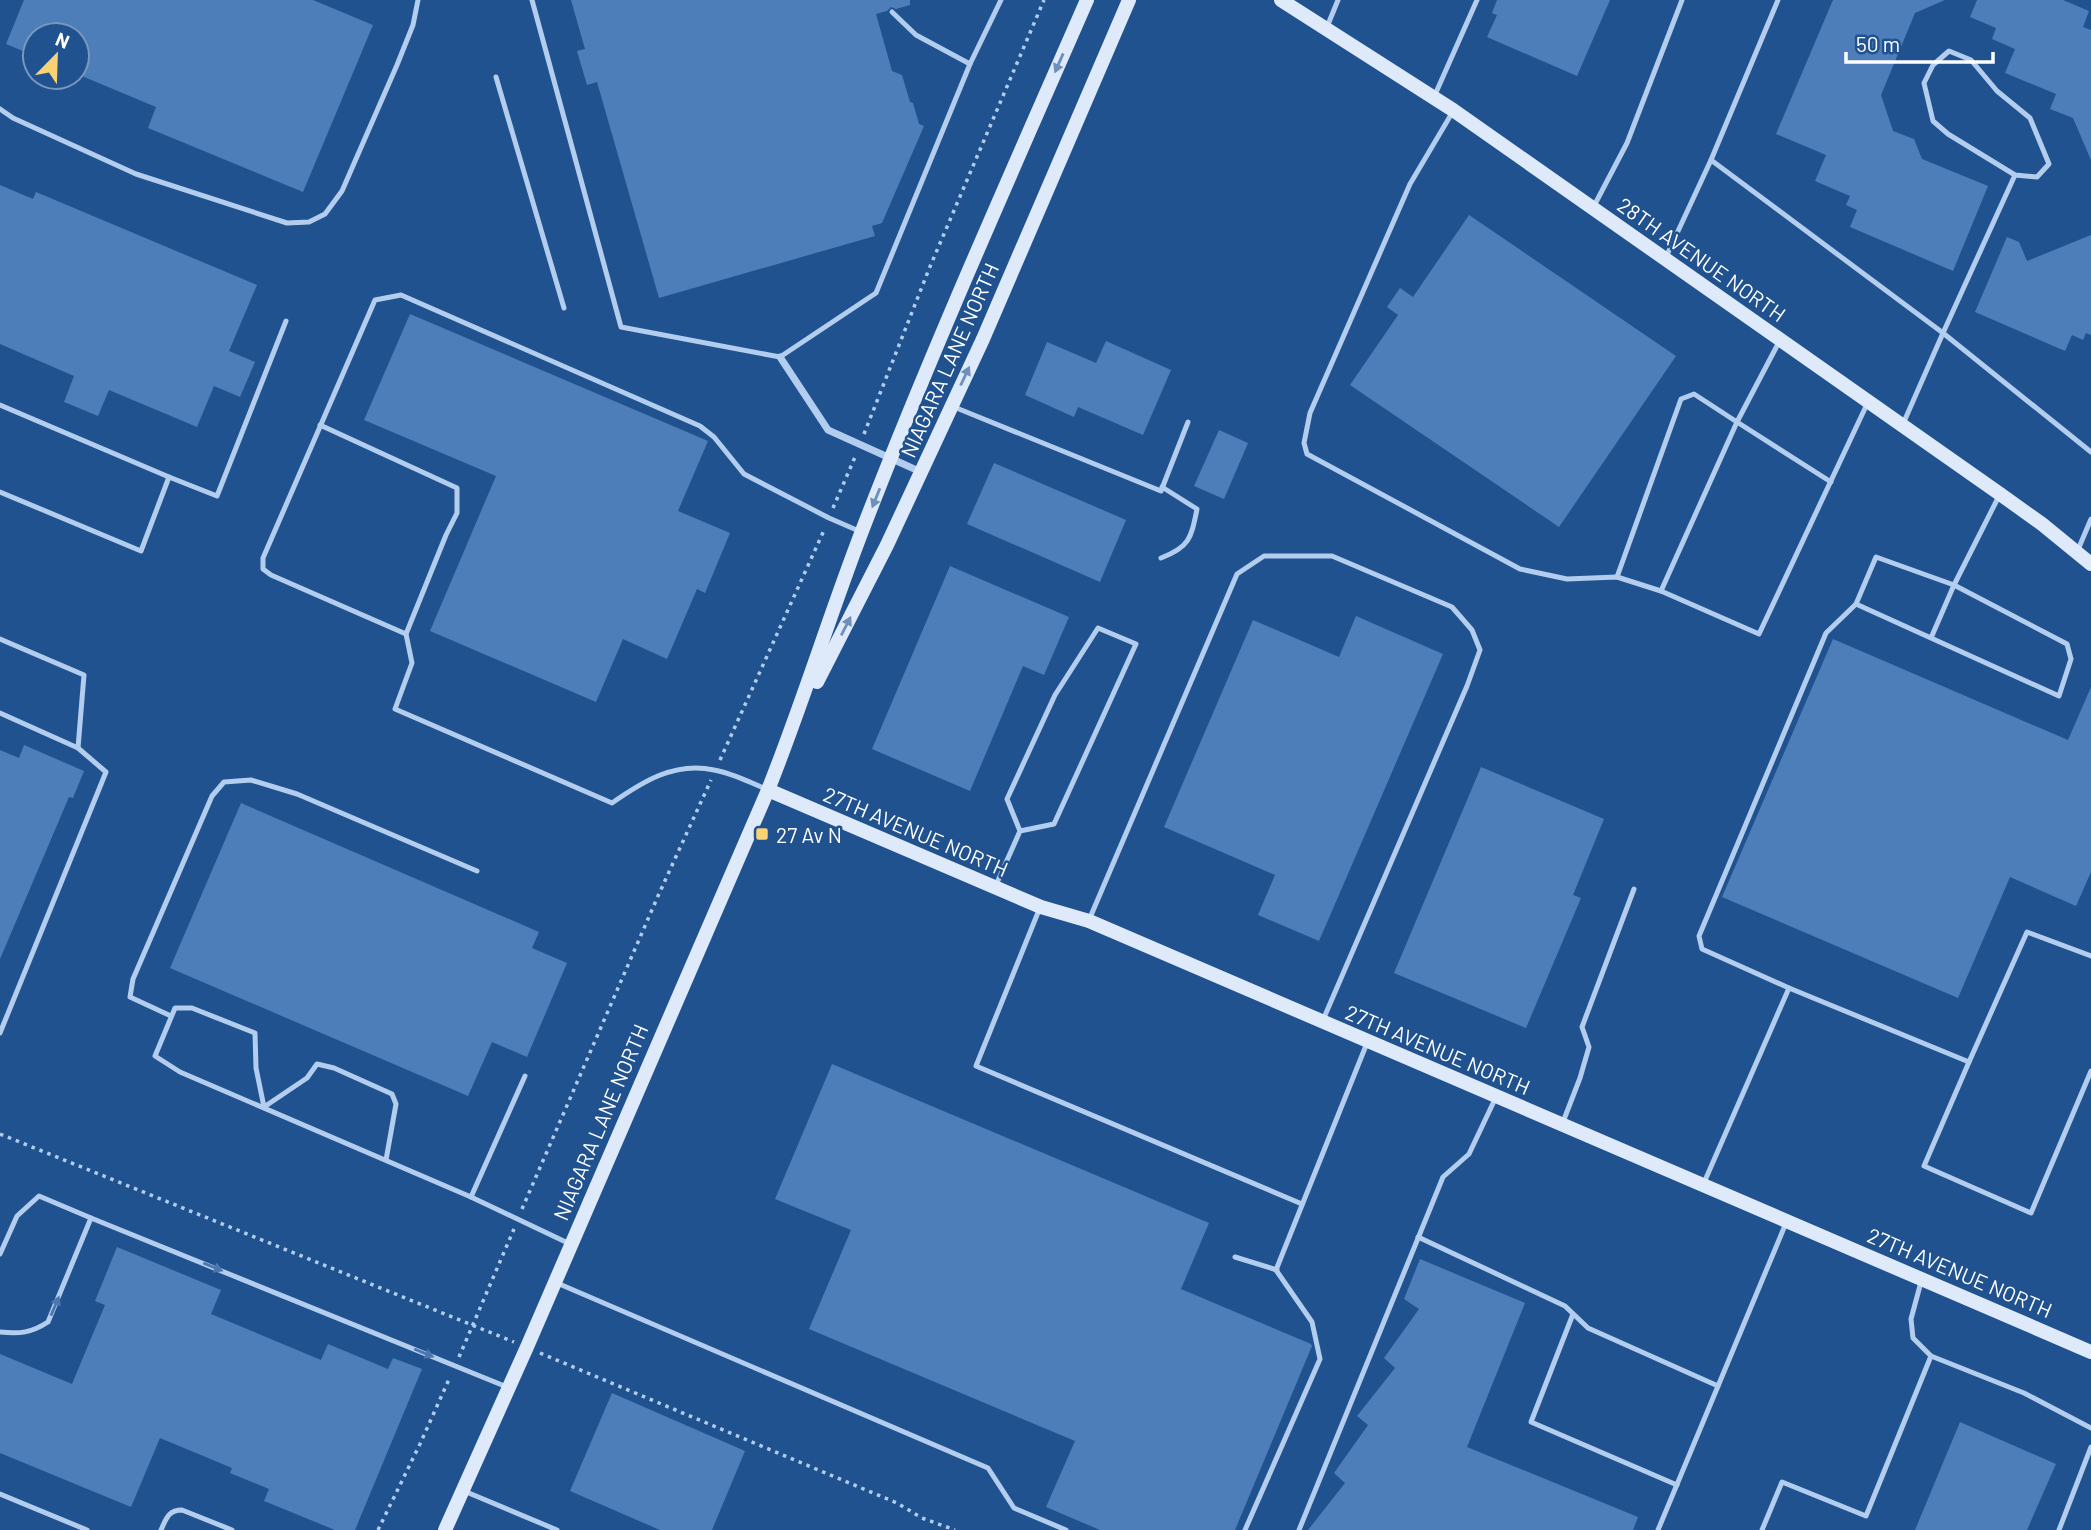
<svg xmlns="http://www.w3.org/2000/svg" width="2091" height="1530" viewBox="0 0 2091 1530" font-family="Barlow,sans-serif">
	<rect width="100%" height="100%" fill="#215290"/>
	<g fill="#4e7eb9">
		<path d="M24 0H313L373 25 303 192 148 128 156 107 77 74V35H35V56L6 44Z"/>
		<path d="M571 0H910V5L896 9 891 7 887 11 876 14 892 71 902 75 910 102 913 103 919 124 924 126 882 223 872 226 875 236 659 298 597 82 587 85 577 51 585 49Z"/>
		<path d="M1497 0H1610L1577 76 1487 37 1497 15 1492 13Z"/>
		<path d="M1833 0H1945L1915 13 1881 95 1893 131 1914 139 1922 159 1988 186 1953 271 1850 227 1857 210 1846 205 1850 196 1815 181 1826 155 1776 134Z"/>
		<path d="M1977 0H2063L2089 11 2083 27 2091 30V160L2073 118 2050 109 2056 94 2005 73 2015 49 1992 39 1996 28 1970 17Z"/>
		<path d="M0 185 33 199 36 192 257 285 229 351 255 362 240 397 214 386 197 427 109 390 98 416 64 402 74 376 0 344Z"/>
		<path d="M1469 215 1676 356 1559 527 1350 385 1398 315 1387 307 1400 288 1413 297Z"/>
		<path d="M2091 235V335L2086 333 2083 340 2072 335 2065 351 1975 312 2007 237 2019 242 2027 261Z"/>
		<path d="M410 314 708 441 678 511 730 533 705 593 697 589 667 659 623 639 596 702 430 631 496 476 364 420Z"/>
		<path d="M1106 341 1171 370 1143 435 1078 407 1074 417 1025 395 1047 342 1096 363Z"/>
		<path d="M1219 430 1248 443 1224 499 1194 486Z"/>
		<path d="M994 463 1126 520 1100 582 967 524Z"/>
		<path d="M950 566 1069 617 1044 675 1023 666 970 791 872 749Z"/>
		<path d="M1356 616 1443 654 1319 941 1258 915 1275 875 1164 827 1253 620 1339 657Z"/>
		<path d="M1833 639 2068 740 2091 687V872L2076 906 2010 877 1958 998 1722 897Z"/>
		<path d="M24 745 84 771 73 798 69 797 0 959V750L19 758Z"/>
		<path d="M1481 767 1604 819 1573 895 1581 898 1526 1028 1394 973Z"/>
		<path d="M241 803 539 932 532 948 567 963 527 1057 492 1042 468 1096 170 968Z"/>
		<path d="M832 1064 1209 1223 1181 1289 1311 1344 1312 1346 1235 1530H1100L1046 1507 1075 1441 809 1329 851 1230 775 1199Z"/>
		<path d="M117 1247 221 1290 211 1314 321 1360 328 1344 388 1369 393 1358 422 1369 355 1530H335L264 1501 269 1489 230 1473 232 1468 160 1438 131 1507 0 1453V1354L72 1384 105 1305 95 1301Z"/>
		<path d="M1420 1259 1525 1303 1467 1447 1638 1517 1633 1530H1308L1345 1483 1334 1473 1368 1425 1357 1416 1395 1368 1384 1358 1419 1309 1404 1299Z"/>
		<path d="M612 1393 745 1451 712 1530H660L570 1491Z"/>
		<path d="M1960 1422 2056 1464 2027 1530H1915Z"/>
	</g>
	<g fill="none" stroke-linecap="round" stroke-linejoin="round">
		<g stroke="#b2cded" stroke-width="3.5" stroke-dasharray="3.5 5" stroke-linecap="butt">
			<path d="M864 434 929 269 1044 0"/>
			<path d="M833 508 855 457"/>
			<path d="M720 760 825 528"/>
			<path d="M0 1134 514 1342"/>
			<path d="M522 1209 658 896 711 780"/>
			<path d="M540 1353 897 1503 922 1518 955 1530"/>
			<path d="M459 1357 514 1229"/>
			<path d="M378 1530 420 1444 450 1377"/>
		</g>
		<g stroke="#b2cded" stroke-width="5">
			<path d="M532 0 621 327 780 357 876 293 970 64 1001 0"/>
			<path d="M892 12 916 35 970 64"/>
			<path d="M1327 27 1338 0"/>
			<path d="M496 77 564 308"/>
			<path d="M1434 97 1477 0"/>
			<path d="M0 109 13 118 136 174 287 223 309 222 325 214 342 191 397 65 413 25 418 0"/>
			<path d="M1452 113 1410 184 1310 413 1304 443 1307 454 1520 569 1567 579 1617 577 1661 591 1759 634 1868 402"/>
			<path d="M1711 160 1943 333 1903 424"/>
			<path d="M2015 175 2037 177 2049 164 2030 118 1997 91 1971 60 1949 51 1933 65 1924 83 1933 121 1948 134 2015 175 1943 333 2091 452"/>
			<path d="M1594 206 1627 143 1682 0"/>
			<path d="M1666 257 1711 160 1778 0"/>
			<path d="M1779 342 1737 422 1831 482"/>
			<path d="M0 405 169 477"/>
			<path d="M954 407 1161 491 1188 422"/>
			<path d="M320 425 457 488V513L446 535 406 634"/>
			<path d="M0 492 141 551 169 477 217 496 286 321"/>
			<path d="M2077 552 2091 519"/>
			<path d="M1161 558C1190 547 1191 538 1197 509L1162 487"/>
			<path d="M1617 577 1681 399 1694 394 1737 422 1661 591"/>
			<path d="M1856 604 2059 696 2071 659 2067 644 1954 585 1931 638"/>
			<path d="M0 639 84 675 78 748 106 772 0 1033"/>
			<path d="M0 713 78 748"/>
			<path d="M766 789C749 782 732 773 714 770 675 761 642 782 612 803L395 709 412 663 406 634 271 575 263 569V558L375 300 401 295 700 426 714 437 744 474 829 518 859 531"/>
			<path d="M996 885 1020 831 1007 799 1055 695 1098 628 1136 644 1054 824 1020 831"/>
			<path d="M1039 910 976 1066 1302 1204"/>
			<path d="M1089 920 1237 574 1264 556H1332L1452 607 1472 630 1480 650 1467 686 1323 1020"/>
			<path d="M1789 988 1702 949 1699 936 1826 633 1856 604 1876 557 1954 585 2000 494"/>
			<path d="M171 1016 130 997 133 979 212 796 224 782 251 780 297 794 477 871"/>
			<path d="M1969 1062 1924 1166 2031 1213 2091 1071"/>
			<path d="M1563 1122 1580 1078 1589 1047 1582 1027 1634 889"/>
			<path d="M386 1160 396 1104 392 1094 334 1068 317 1064 307 1078 264 1107 256 1068 255 1033 192 1008H175L155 1056 180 1072 471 1197 570 1244"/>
			<path d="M1703 1185 1789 988 1969 1062 2027 932 2091 956"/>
			<path d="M471 1197 525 1076"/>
			<path d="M1418 1237 1565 1306 1588 1328 1718 1386"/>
			<path d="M0 1254 17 1216 39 1196 91 1218"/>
			<path d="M1235 1257 1277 1270"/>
			<path d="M1921 1282 1911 1319 1913 1338 1931 1356 2024 1393 2091 1428"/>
			<path d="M557 1283 988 1468 1014 1508 1066 1530"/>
			<path d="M1573 1314 1531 1422 1677 1485"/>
			<path d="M0 1332C20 1334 31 1333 48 1322L91 1218 507 1387"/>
			<path d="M464 1491 557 1530"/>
			<path d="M0 1494 87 1530"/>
			<path d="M161 1530C166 1519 168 1510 182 1510L232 1530"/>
			<path d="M1245 1530 1320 1359 1312 1322 1276 1270 1367 1043"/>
			<path d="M1299 1530 1443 1177 1469 1154 1496 1097"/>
			<path d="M1658 1530 1786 1223"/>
			<path d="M1762 1530 1782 1482 1866 1516 1931 1356"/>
			<path d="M2059 1530 2091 1447"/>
		</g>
		<path stroke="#b2cded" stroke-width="7" d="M780 357 828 430 921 472"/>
		<g stroke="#deeafa" stroke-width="14">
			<path d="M1281 0 1453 110 2000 494 2042 524 2091 564"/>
			<path d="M817 682 887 545 983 339 1129 0"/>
			<path d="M768 790 1041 907 1089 921 2091 1352"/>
			<path d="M445 1530 527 1347 768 790C802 705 829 617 862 531 931 352 1010 176 1087 0"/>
		</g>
	</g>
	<defs><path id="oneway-solid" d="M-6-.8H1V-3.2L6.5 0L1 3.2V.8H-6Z" transform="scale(1.75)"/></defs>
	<g fill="#6d8fba">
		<use href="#oneway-solid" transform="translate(1059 63) rotate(114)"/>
		<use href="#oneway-solid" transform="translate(965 376) rotate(-65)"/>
		<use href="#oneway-solid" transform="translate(876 498) rotate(112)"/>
		<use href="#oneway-solid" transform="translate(846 626) rotate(-63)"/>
	</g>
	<g fill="#4c77ac">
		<use href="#oneway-solid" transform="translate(213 1267) rotate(22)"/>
		<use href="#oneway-solid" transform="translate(55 1306) rotate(-67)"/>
		<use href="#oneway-solid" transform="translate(424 1353) rotate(22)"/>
	</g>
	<rect fill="#f9d274" stroke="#215290" stroke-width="2.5" x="755" y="827" width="14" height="14" rx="3.5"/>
	<g text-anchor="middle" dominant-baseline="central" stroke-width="5" stroke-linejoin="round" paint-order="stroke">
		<g font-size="21" fill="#fff" stroke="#215290">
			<text transform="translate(1702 259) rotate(35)">28TH AVENUE NORTH</text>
			<text transform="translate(949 360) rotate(-66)">NIAGARA LANE NORTH</text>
			<text transform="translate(916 831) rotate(23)">27TH AVENUE NORTH</text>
			<text transform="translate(1438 1049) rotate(23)">27TH AVENUE NORTH</text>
			<text transform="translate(600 1122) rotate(-67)">NIAGARA LANE NORTH</text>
			<text transform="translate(1960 1272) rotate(23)">27TH AVENUE NORTH</text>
		</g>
		<g font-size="21" fill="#fff" stroke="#215290" text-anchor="start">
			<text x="776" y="834">27 Av N</text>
		</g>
	</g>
	<g transform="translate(56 56) rotate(23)"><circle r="33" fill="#215290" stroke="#7a97bc" stroke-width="2"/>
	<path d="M0-5L12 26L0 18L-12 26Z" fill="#f9d274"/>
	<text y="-10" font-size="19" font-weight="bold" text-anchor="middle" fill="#ffffff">N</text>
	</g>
	<path d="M1846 52v10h147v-10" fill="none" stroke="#ffffff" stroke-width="3.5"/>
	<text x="1856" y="52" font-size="21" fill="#ffffff" stroke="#215290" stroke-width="5" paint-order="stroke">50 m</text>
</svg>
